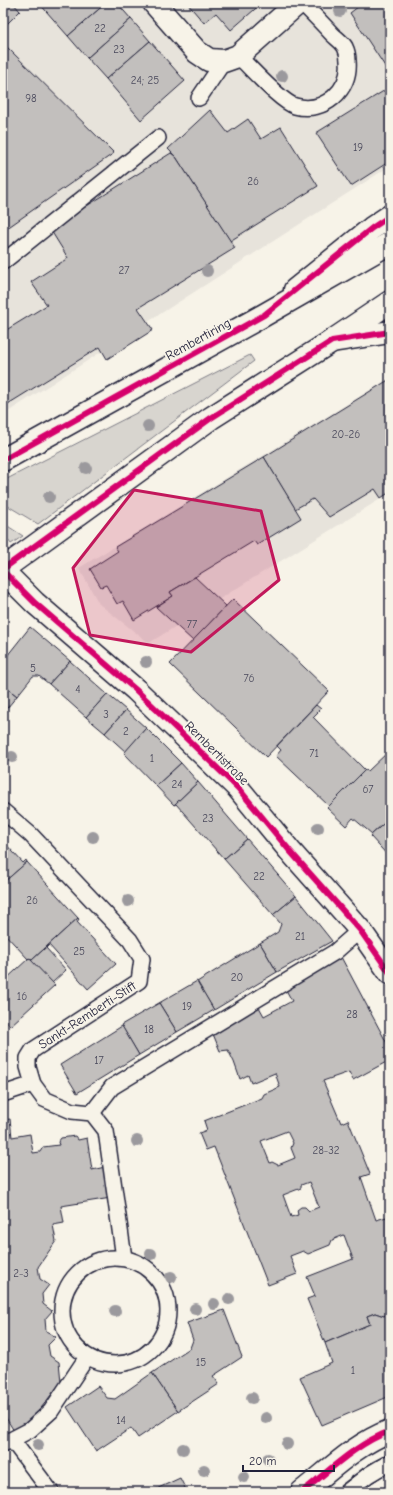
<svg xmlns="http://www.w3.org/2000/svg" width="393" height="1495" viewBox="0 0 393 1495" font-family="'Comic Neue',sans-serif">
	<rect width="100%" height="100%" fill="#f7f3e8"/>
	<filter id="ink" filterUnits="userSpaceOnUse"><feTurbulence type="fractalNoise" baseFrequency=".025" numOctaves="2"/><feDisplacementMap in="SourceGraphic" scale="8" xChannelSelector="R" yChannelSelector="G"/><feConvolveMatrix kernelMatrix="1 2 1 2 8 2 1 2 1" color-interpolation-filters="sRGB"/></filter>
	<g filter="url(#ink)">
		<g fill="#e7e3db">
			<path d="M3 3H390V166L3 415Z"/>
			<path d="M390 378V493L149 643 99 604 79 568Z"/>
		</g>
		<g fill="#d8d5cf" stroke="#7d7c85">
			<path d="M250 355 254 361 38 524 3 503V481Z"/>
			<path d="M3 523 23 536 11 544 3 533Z"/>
		</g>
		<g fill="#c2bfbd" stroke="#22223b" fill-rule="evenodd">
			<path d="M3 3H13L20 11 3 28Z"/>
			<path d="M39 3H106L68 36Z"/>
			<path d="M106 3H117L131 19 87 58 68 36Z"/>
			<path d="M187 3H262L231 30 216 13 204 23Z"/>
			<path d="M363 3H390V74L350 13Z"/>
			<path d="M131 19 150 41 106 79 87 58Z"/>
			<path d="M150 41 185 81 141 120 106 79Z"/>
			<path d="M3 43 114 153 3 231Z"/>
			<path d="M390 87V161L351 186 316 133Z"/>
			<path d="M210 110 228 133 248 119 261 139 281 127 318 186 230 241 176 157 168 149Z"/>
			<path d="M171 153 176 157 235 248 138 308 153 330 107 359 100 347 3 407V332L47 305 31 282 68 258 50 229Z"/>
			<path d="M390 379V492L381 498 375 489 329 517 313 499 295 509 264 457Z"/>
			<path d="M264 457 301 518 257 545 254 541 170 592 173 596 134 620 123 601 117 604 106 585 101 587 90 569 118 551 115 547Z"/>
			<path d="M195 577 226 606 193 641 156 607 173 596 170 592Z"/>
			<path d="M233 599 329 691 266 757 170 664Z"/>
			<path d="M30 627 70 661 49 684 39 676H33L17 696 3 685V661Z"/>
			<path d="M70 661 107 694 86 717 49 684Z"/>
			<path d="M3 685 17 696 3 713Z"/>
			<path d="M107 694 126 710 105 733 86 717Z"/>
			<path d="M316 705 321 709 313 717 365 770 329 806 276 756 281 750 277 746Z"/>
			<path d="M126 710 146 728 126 752 105 733Z"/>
			<path d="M146 728 181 763 156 786 124 753Z"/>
			<path d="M389 751 390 752V818L372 834 353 818 346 826 327 808 365 770 368 771Z"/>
			<path d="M181 763 198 782 174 805 156 786Z"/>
			<path d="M198 782 247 839 224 859 176 804 174 805Z"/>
			<path d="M390 818V858L370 836Z"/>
			<path d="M247 839 296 896 273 915 224 859Z"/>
			<path d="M3 841 23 863 26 860 27 862 3 883Z"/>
			<path d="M27 862 78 918 32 960 29 958 28 959 3 932V883Z"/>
			<path d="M296 896 332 941 277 972 260 943 278 932 281 924 273 915Z"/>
			<path d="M78 918 79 919 77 922 116 964 88 989 49 945 46 948 66 970 52 983 31 961Z"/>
			<path d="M260 943 277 972 214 1010 197 982Z"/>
			<path d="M341 957 390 1049V1060L353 1080 349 1072 323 1081 341 1123 348 1120 370 1174 361 1177 376 1220 390 1216V1313L384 1316 375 1313 367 1316 370 1324 325 1343 307 1299 315 1296 307 1277 353 1259 344 1235 332 1240 330 1245 308 1254 303 1251 290 1256 297 1274 268 1285 214 1147 206 1150 199 1133 207 1130 204 1121 262 1098 264 1094 280 1087 275 1073 251 1083 248 1075 240 1079 234 1062 228 1050 220 1051 213 1034 259 1007 264 1016 292 1001 286 990ZM287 1131 293 1143 291 1148 295 1158 278 1165 272 1162 270 1163 261 1141ZM309 1182 319 1207 309 1211 305 1207H301L297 1210 298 1215 291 1217 283 1195 301 1188V1185Z"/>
			<path d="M29 958 55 985 10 1026 3 1018V982Z"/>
			<path d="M197 981 214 1010 177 1032 159 1003Z"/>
			<path d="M159 1003 177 1032 139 1055 121 1025Z"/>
			<path d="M122 1026 139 1055 77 1093 60 1065Z"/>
			<path d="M10 1119 12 1137 30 1134 33 1153 40 1152 43 1147 59 1145 58 1142 61 1138 75 1136 78 1140 87 1138 92 1170 105 1167 111 1198 61 1206 64 1223 53 1225 56 1241 38 1267 40 1279 49 1285 42 1294 43 1304 52 1311 45 1319 46 1331 56 1337 48 1345 50 1356 59 1362 61 1382 35 1416 14 1431 3 1413V1120Z"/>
			<path d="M224 1310 242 1357 213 1376 219 1384 178 1411 152 1373 190 1348 193 1340 187 1323Z"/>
			<path d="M375 1313 384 1316 390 1313V1396L322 1425 300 1377 332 1363 325 1343 370 1324 367 1316Z"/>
			<path d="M152 1373 178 1411 138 1438 131 1428 96 1451 67 1407 98 1386 107 1398 115 1399Z"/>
			<path d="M180 1478 187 1492H152V1491Z"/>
		</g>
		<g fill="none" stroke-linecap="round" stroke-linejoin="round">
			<g stroke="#22223b" stroke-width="18">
				<g id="lane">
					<path d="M238 56C251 68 281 102 295 106 324 114 351 90 348 61 348 57 347 51 345 47 342 42 336 38 332 34 322 23 312 13 302 3"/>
					<path d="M199 98 224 61"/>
					<path d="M3 262 158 138"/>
					<path d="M3 811 31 835 130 940 142 959 139 981 33 1050 28 1058V1067L33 1084 44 1099 72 1111 92 1113 106 1131 124 1258"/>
					<path d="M3 1094 33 1084"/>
					<path d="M92 1113 112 1087 335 952 360 930"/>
					<circle cx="115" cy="1311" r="53"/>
					<path d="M12 1440 51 1492"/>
					<path d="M3 1444 30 1430 51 1411 87 1357"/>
					<path d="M346 1492 368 1475 390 1462"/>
				</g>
			</g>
			<g stroke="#22223b" stroke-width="25">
				<g id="street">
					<path d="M154 3 197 52 209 60 224 61 238 56 298 3"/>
					<path d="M3 571 35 603 136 690 183 735 238 788 290 851 360 930 390 973"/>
				</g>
			</g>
			<g stroke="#22223b" stroke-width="25">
				<g id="secondary">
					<path d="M295 290 372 228 390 216"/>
					<path d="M332 341 390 332"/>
					<path d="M302 1492C330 1470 356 1444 390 1431"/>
				</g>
			</g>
			<g stroke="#22223b" stroke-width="25">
				<g id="primary">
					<path d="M3 460 264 315 390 243"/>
					<path d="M3 569 211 418 332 341 390 302"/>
				</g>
			</g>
			<use href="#lane" stroke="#f7f3e8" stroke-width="15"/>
			<use href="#street" stroke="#f7f3e8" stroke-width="22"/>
			<use href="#secondary" stroke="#f7f3e8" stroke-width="22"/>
			<use href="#primary" stroke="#f7f3e8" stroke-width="22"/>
			<g stroke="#22223b" stroke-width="1">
				<path d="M334 1492 372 1462 390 1453"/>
				<path d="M358 1492 390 1471"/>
			</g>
			<g stroke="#f7f3e8" stroke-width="8">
				<g id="cycleway">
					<path d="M3 460 264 315 372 228 390 216"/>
					<path d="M3 569 211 418 332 341 390 332"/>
					<path d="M3 571 35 603 136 690 183 735 238 788 290 851 360 930 390 973"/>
					<path d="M302 1492C330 1470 356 1444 390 1431"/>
				</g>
			</g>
			<use href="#cycleway" stroke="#d6006c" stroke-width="6"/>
		</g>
		<g fill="#9b999d">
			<circle cx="340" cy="11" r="6"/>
			<circle cx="282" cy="76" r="6"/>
			<circle cx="207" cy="271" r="6"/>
			<circle cx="148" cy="426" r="6"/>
			<circle cx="86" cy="468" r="6"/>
			<circle cx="49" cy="497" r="6"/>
			<circle cx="146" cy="662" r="6"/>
			<circle cx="12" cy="757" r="6"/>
			<circle cx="318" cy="828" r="6"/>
			<circle cx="93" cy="837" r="6"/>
			<circle cx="128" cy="901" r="6"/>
			<circle cx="137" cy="1141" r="6"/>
			<circle cx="151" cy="1254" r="6"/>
			<circle cx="171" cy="1277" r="6"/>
			<circle cx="229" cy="1299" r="6"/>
			<circle cx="214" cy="1304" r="6"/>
			<circle cx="195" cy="1309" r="6"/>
			<circle cx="115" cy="1311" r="6"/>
			<circle cx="252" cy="1398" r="6"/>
			<circle cx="266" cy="1418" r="6"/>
			<circle cx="287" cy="1444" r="6"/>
			<circle cx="38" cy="1445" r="6"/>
			<circle cx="183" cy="1449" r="6"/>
			<circle cx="268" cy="1459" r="6"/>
			<circle cx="204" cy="1470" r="6"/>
			<circle cx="244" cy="1477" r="6"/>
		</g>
	</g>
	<path fill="#c2185b" fill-opacity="0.2" stroke="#c2185b" stroke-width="3" stroke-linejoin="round" d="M134 490 261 511 279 580 191 652 90 635 73 568Z"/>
	<g text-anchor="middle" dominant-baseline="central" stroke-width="4" stroke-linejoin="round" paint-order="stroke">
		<g font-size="11" fill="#4a495c">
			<text x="100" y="28">22</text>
			<text x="119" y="49">23</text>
			<text x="145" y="80">24; 25</text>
			<text x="31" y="98">98</text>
			<text x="358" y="147">19</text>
			<text x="253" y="181">26</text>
			<text x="124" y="270">27</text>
			<text x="346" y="434">20-26</text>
			<text x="192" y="624">77</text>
			<text x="33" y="668">5</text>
			<text x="249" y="678">76</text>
			<text x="78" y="689">4</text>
			<text x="106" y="714">3</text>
			<text x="126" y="731">2</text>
			<text x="314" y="753">71</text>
			<text x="152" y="758">1</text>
			<text x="177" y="784">24</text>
			<text x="368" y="789">67</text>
			<text x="208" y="818">23</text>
			<text x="259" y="876">22</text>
			<text x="32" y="900">26</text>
			<text x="300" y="936">21</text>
			<text x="79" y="951">25</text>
			<text x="237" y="977">20</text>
			<text x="22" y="996">16</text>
			<text x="187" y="1006">19</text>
			<text x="352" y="1014">28</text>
			<text x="149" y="1029">18</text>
			<text x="99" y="1060">17</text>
			<text x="326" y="1150">28-32</text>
			<text x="21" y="1273">2-3</text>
			<text x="201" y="1362">15</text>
			<text x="353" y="1370">1</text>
			<text x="121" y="1420">14</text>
		</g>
		<g font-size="13" fill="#22223b" stroke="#f7f3e8">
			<text transform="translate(198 339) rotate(-29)">Rembertiring</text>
			<text transform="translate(217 753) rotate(45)">Rembertistraße</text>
			<text transform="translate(87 1015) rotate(-33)">Sankt-Remberti-Stift</text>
		</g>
	</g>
	<rect width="393" height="1495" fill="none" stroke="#f7f3e8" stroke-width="16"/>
	<rect x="8" y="8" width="377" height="1479" fill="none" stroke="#22223b" stroke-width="1.5" filter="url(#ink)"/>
	<path d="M243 1465v6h91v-6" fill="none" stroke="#22223b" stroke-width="2"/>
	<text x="249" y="1465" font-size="12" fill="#22223b" stroke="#f7f3e8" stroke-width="3" paint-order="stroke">20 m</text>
</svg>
